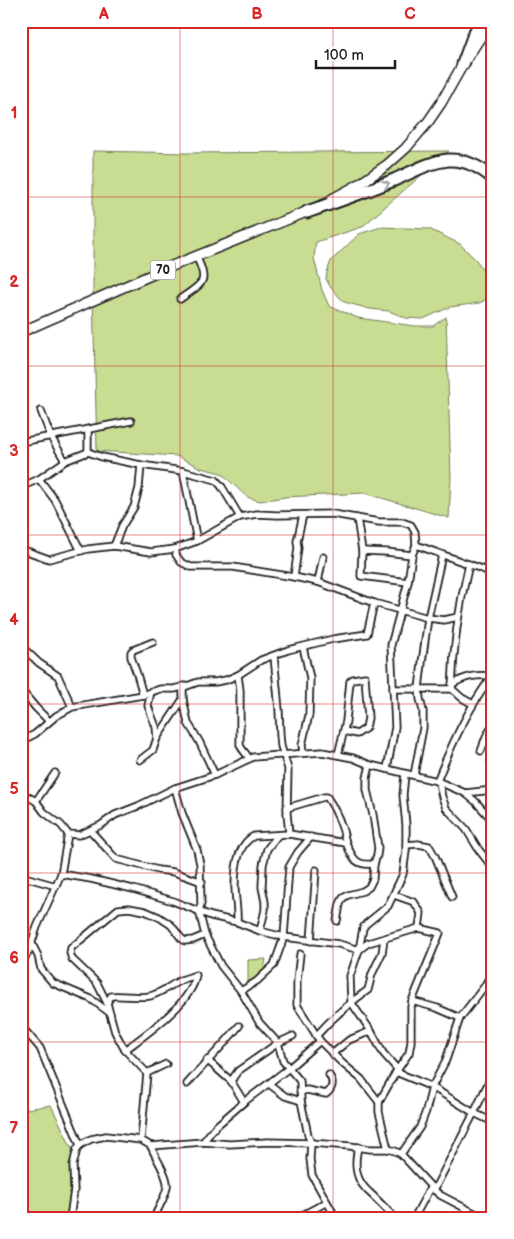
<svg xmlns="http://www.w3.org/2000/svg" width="514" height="1239" viewBox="0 0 514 1239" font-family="'Balsamiq Sans',sans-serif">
	<rect width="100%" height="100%" fill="#fff"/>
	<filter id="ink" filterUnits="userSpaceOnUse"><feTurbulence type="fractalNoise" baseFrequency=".02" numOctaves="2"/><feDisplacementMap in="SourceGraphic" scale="10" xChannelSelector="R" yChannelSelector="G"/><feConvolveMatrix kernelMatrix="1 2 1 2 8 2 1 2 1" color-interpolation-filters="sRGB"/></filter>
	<g filter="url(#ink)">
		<g fill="#c8dd92" stroke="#727c57">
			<path d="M93 151 186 153 449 151 362 227 316 242 314 258 322 290 329 306 358 318 415 326H433L446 317 451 478 449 518 365 493 285 497 260 501 247 497 221 473 201 468 177 456 97 451 93 294Z"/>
			<path d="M381 227 429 229 460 244 477 261 487 278 489 290 486 300 479 303 450 307 423 319 406 318 389 311 370 309 344 302 331 288 326 279 327 272 331 261 359 234Z"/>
			<path d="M266 959C263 975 263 976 248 983V960Z"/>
			<path d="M51 1105 73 1151 71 1168V1191L67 1218H21V1110Z"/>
		</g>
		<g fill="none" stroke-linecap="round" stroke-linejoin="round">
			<g stroke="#1c1c1c" stroke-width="9">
				<g id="street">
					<path d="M180 299C202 283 210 284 196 256"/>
					<path d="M41 411 51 437 65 461"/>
					<path d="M88 429V452"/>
					<path d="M21 442 131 421"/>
					<path d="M183 471 197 541"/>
					<path d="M39 479 55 500 81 551"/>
					<path d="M21 487 39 479 65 461 88 452 102 457 141 465 183 471 216 480 222 487 240 517"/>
					<path d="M357 518 362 551 361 576 408 582"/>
					<path d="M416 545 493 573"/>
					<path d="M114 546 122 526 134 507 139 488 141 465"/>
					<path d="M21 549 49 559 88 549 114 546 151 552 175 549 197 541 240 517 257 514 277 515 333 514 379 522H402L411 525 415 532 416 545 412 555 408 582 391 645 395 727 387 769"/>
					<path d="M175 549 176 555 181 562 191 567H233L294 577 318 582 374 603 428 618 444 620 458 617"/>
					<path d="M362 551 386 552 412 555"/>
					<path d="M294 577 298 548 297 541 303 515"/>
					<path d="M318 582 323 557"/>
					<path d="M21 646 39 663 58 676 72 707"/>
					<path d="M303 647 310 678 309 715 302 745 303 753"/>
					<path d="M274 656 279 710 280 735 281 746 288 769 287 813 289 834"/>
					<path d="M238 675 240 690V745C242 751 247 753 249 759"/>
					<path d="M452 684C465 677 476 674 492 676"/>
					<path d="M393 689H452L462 698 473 704"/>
					<path d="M452 689C453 647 459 605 469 564"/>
					<path d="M21 690 36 708 49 721"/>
					<path d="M143 695 137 674 131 657V652L133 650 153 642"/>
					<path d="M183 699 188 723 199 741 215 775"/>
					<path d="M157 738 183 699V686"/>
					<path d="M21 741 35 734 56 716 72 707 143 695 160 689H174L187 686 198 682H215L226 680 238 675 261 660 288 650 333 639 367 634 374 603"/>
					<path d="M484 742 493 745"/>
					<path d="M481 751 487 735 493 725"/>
					<path d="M493 753 491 763H493"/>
					<path d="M338 755 346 721 350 681 353 679 365 677 368 718 366 728 357 734 344 731"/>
					<path d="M140 760 153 750 157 738 156 727 148 706 151 691"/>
					<path d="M414 775 423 728V711L420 699 419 689 422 663 428 618 442 555"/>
					<path d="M437 781C452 744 468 708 493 675"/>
					<path d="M439 783 442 797 446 808 466 829 479 850 493 868"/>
					<path d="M175 788 182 813 197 850 200 864 201 904 199 911 205 935 221 966 241 991 259 1022 278 1043 283 1061 300 1081 301 1101 308 1135 311 1143 310 1159 312 1175 336 1218"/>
					<path d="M21 793 36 801 44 812 61 825 68 834 61 874 37 927 28 953 21 963"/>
					<path d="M465 793 493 790"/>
					<path d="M36 801 55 773"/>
					<path d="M287 808 324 797H327C336 810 343 828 346 843"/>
					<path d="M90 830 116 859 158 870 174 872 202 882"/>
					<path d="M68 834 79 835 101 825 115 815 138 806 175 788 215 775 253 757 322 752 353 758 370 765 437 781 465 793 475 801 493 821"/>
					<path d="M406 845 418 844 429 846 435 856 452 897"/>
					<path d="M61 874 91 879 133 889 173 901 211 916 237 922 260 931 284 937 339 944 359 950 368 943 419 928 440 933 412 1001 411 1007V1042L409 1053 396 1072 379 1102V1112L388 1149"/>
					<path d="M21 876 56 886"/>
					<path d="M394 895 414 902 421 913 419 928"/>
					<path d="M337 921 340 904 343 898 348 895 363 891 369 887 373 879 374 864 377 855 378 848 373 815 367 790V778L370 765"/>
					<path d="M237 922C238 910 235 899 235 886 235 869 237 844 254 836L289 834 346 843C353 859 356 866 374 864"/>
					<path d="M260 931 265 910V902L262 887 263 865 267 849 278 835"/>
					<path d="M311 941 316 870"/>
					<path d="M32 944 38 956 41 969 53 983 91 999 110 1013"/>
					<path d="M300 954 297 981V1005L320 1041 342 1063 361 1079 379 1102"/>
					<path d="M241 991 257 981 274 965 284 937 289 867 298 852 311 837"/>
					<path d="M412 1001 437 1008 460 1018"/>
					<path d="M107 1003 111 996C123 995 139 998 150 996 161 993 171 985 181 980 186 978 191 977 196 975 192 1003 146 1034 125 1050"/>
					<path d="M21 1026 40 1048 80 1145"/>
					<path d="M316 1036C332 1018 348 1004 368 990L372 974 382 953 384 939"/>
					<path d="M332 1054 349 1040 371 1031"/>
					<path d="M207 1060 231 1081 244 1102"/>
					<path d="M398 1070 383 1053 371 1031 351 1002 350 976 359 950 363 928 366 924 388 906 403 874 406 851V825L403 795 405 774"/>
					<path d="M396 1072 432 1087 474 1113 493 1122"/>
					<path d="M147 1073 166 1064"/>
					<path d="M231 1081 238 1071 278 1043 293 1036"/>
					<path d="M187 1084C204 1064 223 1046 239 1026"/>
					<path d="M269 1084 285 1096 301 1101"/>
					<path d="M300 1092 307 1090 326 1094C333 1089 334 1082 329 1075"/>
					<path d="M141 1140 147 1073 125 1050 115 1032 107 1003 97 983 72 959 70 953 71 948 118 909 129 908 145 911 159 917 171 925 181 938 185 941 193 940 205 935"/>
					<path d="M203 1142 215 1127 244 1102 289 1068 320 1041"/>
					<path d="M151 1146C155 1158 169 1176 167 1187 165 1198 158 1208 154 1218"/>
					<path d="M358 1147C355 1161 354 1176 365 1188 368 1192 373 1195 376 1199 383 1205 388 1212 396 1218"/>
					<path d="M401 1154 420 1127 426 1111 432 1087 446 1060 460 1018 484 987 493 971"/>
					<path d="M434 1190 474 1113 493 1073"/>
					<path d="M70 1218 74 1190 73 1165 77 1149 80 1145 91 1139 106 1136 141 1140 151 1146 203 1142 230 1144 268 1142 311 1143 350 1146 370 1149H388L395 1151 401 1154 434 1190 440 1195 484 1218"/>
					<path d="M297 1218 327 1202"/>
					<path d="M414 1218 430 1188"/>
				</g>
			</g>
			<g stroke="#1c1c1c" stroke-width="12">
				<g id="primary">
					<path d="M332 199 358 185 387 165 406 148 428 122 441 103 463 64 491 21"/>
					<path d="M21 332 167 268 311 210"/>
				</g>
			</g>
			<g stroke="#1c1c1c" stroke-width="15">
				<g id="highway">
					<path d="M463 64 474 34 481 21"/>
					<path d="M307 212C336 202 365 192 394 180 411 173 428 162 448 160 465 159 480 167 493 178"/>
				</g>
			</g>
			<use href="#street" stroke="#fff" stroke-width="5.5"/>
			<use href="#primary" stroke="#fff" stroke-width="9"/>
			<use href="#highway" stroke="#fff" stroke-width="11"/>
		</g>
		<defs><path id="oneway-chevron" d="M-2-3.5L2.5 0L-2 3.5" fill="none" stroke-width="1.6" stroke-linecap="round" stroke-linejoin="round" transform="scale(1.25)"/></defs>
		<use stroke="#999" href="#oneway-chevron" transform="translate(386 184) rotate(-22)"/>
	</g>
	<path fill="none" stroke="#d62828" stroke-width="1" stroke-opacity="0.55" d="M180 21V1218M333 21V1218M21 197H493M21 366H493M21 535H493M21 704H493M21 873H493M21 1042H493"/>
	<g text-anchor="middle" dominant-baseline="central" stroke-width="5" stroke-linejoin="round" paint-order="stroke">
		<rect fill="#fff" stroke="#606060" stroke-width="1" x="150.5" y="260.5" width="25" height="19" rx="4"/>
		<g font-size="12" font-weight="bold" fill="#1c1c1c">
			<text x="163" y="270">70</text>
		</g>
	</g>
	<rect width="514" height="1239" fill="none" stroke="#fff" stroke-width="55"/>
	<path d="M316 60v8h79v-8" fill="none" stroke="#1c1c1c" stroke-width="2.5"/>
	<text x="324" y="60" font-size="15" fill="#1c1c1c" stroke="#ffffff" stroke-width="4" paint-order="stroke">100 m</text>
	<rect x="28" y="28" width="458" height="1184" fill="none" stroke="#d62828" stroke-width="2"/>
	<g font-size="16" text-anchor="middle" font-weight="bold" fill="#d62828">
		<text x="104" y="19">A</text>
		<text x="257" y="19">B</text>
		<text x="410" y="19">C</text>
		<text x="14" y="118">1</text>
		<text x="14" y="287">2</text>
		<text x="14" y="456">3</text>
		<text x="14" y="625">4</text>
		<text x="14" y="794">5</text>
		<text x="14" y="963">6</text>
		<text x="14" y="1133">7</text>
	</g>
</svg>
